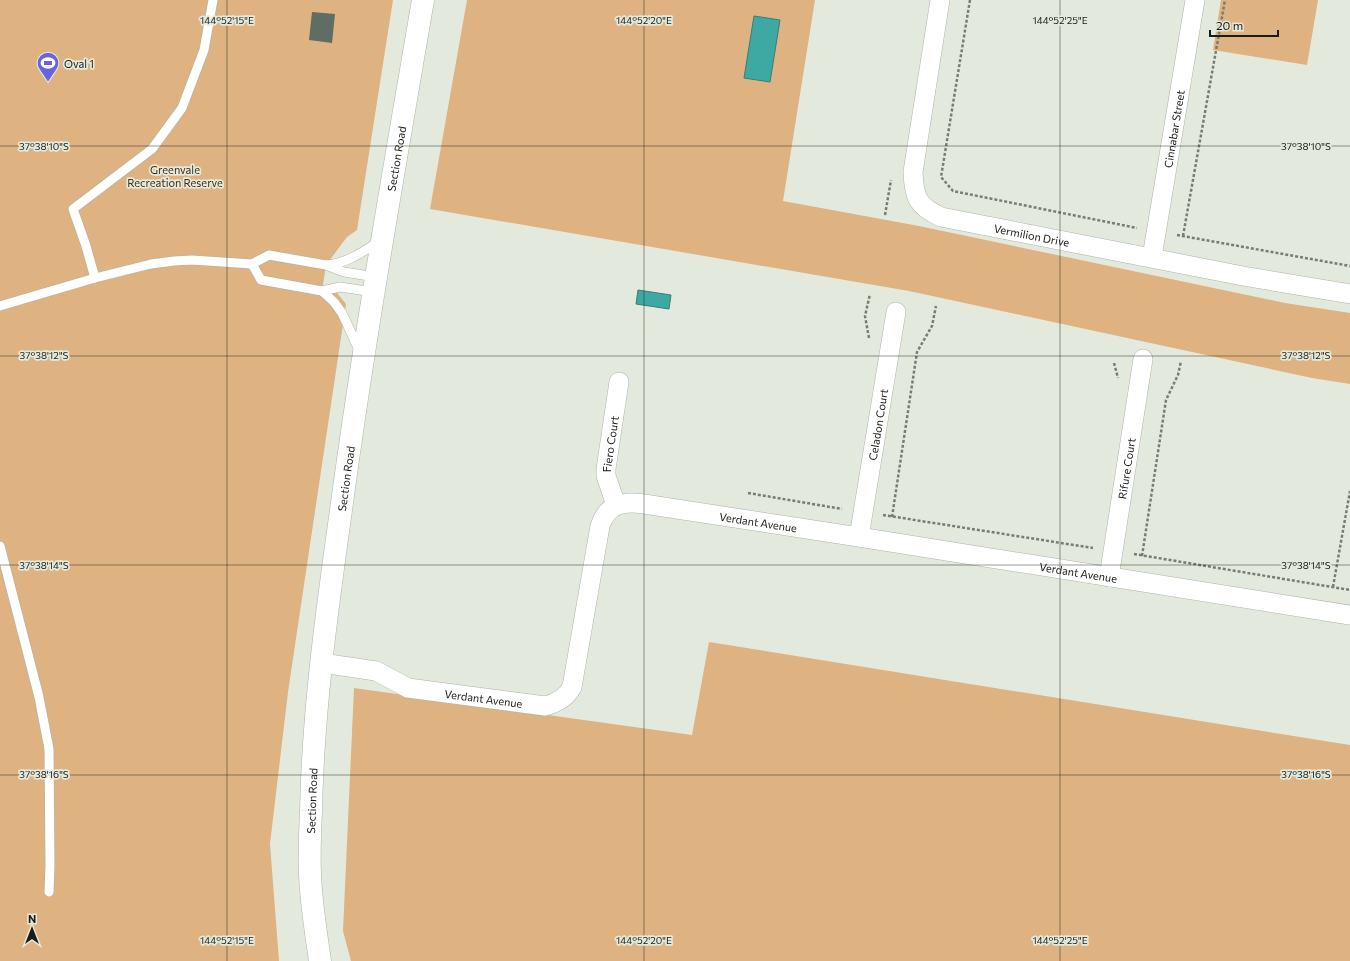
<svg xmlns="http://www.w3.org/2000/svg" width="1350" height="961" viewBox="0 0 1350 961" font-family="Commissioner,sans-serif">
	<rect width="100%" height="100%" fill="#e3eadd"/>
	<g fill="#deb281">
		<path d="M0 0H393L357 230 347 237 326 265 322 291 337 293 346 304 288 692 270 844 279 961H0Z"/>
		<path d="M467 0H815L783 201 919 226 1285 303 1350 313V384L1312 378 909 291 430 209Z"/>
		<path d="M1221 0H1318L1307 65 1213 50Z"/>
		<path d="M709 642 1350 745V961H351L343 931 354 688 692 735Z"/>
	</g>
	<g fill="#3ea9a3" stroke="#337f79">
		<path d="M754 16 780 20 770 82 744 78Z"/>
		<path d="M638 290 671 295 669 309 636 304Z"/>
	</g>
	<path fill="#606d65" d="M312 12 335 14 332 43 309 40Z"/>
	<g fill="none" stroke-linecap="round" stroke-linejoin="round">
		<g stroke="#adb4a7" stroke-width="10">
			<g id="service">
				<path d="M252 264 261 280 322 291 340 287 373 292"/>
				<path d="M327 265C348 263 364 251 381 240"/>
				<path d="M95 278 86 246 73 209 152 149 182 108 204 50 213 0"/>
				<path d="M322 291 334 302 342 313 360 352"/>
				<path d="M0 306 95 278 151 264 174 261 192 260 252 264 269 255 326 265 344 272 376 277"/>
				<path d="M0 546 39 697 49 749 50 865 49 892"/>
			</g>
		</g>
		<g stroke="#adb4a7" stroke-width="20">
			<g id="minor">
				<path id="s1" d="M940 0 913 172C914 197 917 206 941 217L1243 276 1350 294"/>
				<path id="s2" d="M1152 257 1195 0"/>
				<path id="s3" d="M616 505 606 476V469L619 382"/>
				<path id="s4" d="M859 537 896 312"/>
				<path id="s5" d="M1109 577 1143 359"/>
				<path id="s6" d="M322 663 376 671 408 688 545 706C557 703 566 698 572 687L600 526C608 503 623 501 644 504L859 537 1350 615"/>
			</g>
		</g>
		<g stroke="#adb4a7" stroke-width="23">
			<g id="tertiary">
				<path id="s7" d="M320 961C316 932 311 903 310 874 309 853 310 832 311 811 313 710 327 610 341 510 364 339 394 170 423 0"/>
			</g>
		</g>
		<g stroke="#787d74" stroke-width="2.5" stroke-dasharray="3 2" stroke-linecap="butt">
			<path d="M970 0 941 177 953 191 1137 228"/>
			<path d="M885 215 891 180"/>
			<path d="M1177 235 1350 266"/>
			<path d="M1183 236 1225 0"/>
			<path d="M869 338 865 316 870 294"/>
			<path d="M1114 363 1118 378"/>
			<path d="M748 493 842 509"/>
			<path d="M883 515 1093 548"/>
			<path d="M892 517 917 352 932 326 936 306"/>
			<path d="M1134 554 1350 590"/>
			<path d="M1142 556 1166 400 1178 375 1181 361"/>
			<path d="M1333 587 1350 491"/>
		</g>
		<use href="#service" stroke="#fff" stroke-width="9"/>
		<use href="#minor" stroke="#fff" stroke-width="19"/>
		<use href="#tertiary" stroke="#fff" stroke-width="22"/>
	</g>
	<path fill="none" stroke="#1a1c18" stroke-width="1" stroke-opacity="0.45" d="M227 0V961M644 0V961M1060 0V961M0 146H1350M0 356H1350M0 565H1350M0 775H1350"/>
	<defs>
		<g id="stadium-pin" transform="scale(1.15)"><path d="M0 17L-7.5 6A9.5 9.5 0 1 1 7.5 6Z" fill="#6964dd" stroke="#e3eadd"/><path d="M0-5a6.5 5 0 1 0 0 10a6.5 5 0 1 0 0-10ZM-3.5-1.8h7v3.6h-7Z" fill="#fff"/></g>
	</defs>
	<g fill-rule="evenodd">
		<use href="#stadium-pin" x="48" y="63"/>
	</g>
	<g text-anchor="middle" dominant-baseline="central" stroke-width="3.5" stroke-linejoin="round" paint-order="stroke">
		<g font-size="11" fill="#1a1c18" stroke="#e3eadd" text-anchor="start">
			<text x="64" y="63">Oval 1</text>
		</g>
		<g font-size="11" fill="#1a1c18" stroke="#e3eadd">
			<text stroke="none"><textPath href="#s2" startOffset="130">Cinnabar Street</textPath></text>
			<text stroke="none"><textPath href="#s7" startOffset="809">Section Road</textPath></text>
			<text stroke="none"><textPath href="#s1" startOffset="324">Vermilion Drive</textPath></text>
			<text stroke="none"><textPath href="#s4" startOffset="114">Celadon Court</textPath></text>
			<text stroke="none"><textPath href="#s3" startOffset="63">Fiero Court</textPath></text>
			<text stroke="none"><textPath href="#s5" startOffset="110">Rifure Court</textPath></text>
			<text stroke="none"><textPath href="#s7" startOffset="485">Section Road</textPath></text>
			<text stroke="none"><textPath href="#s6" startOffset="597">Verdant Avenue</textPath></text>
			<text stroke="none"><textPath href="#s6" startOffset="921">Verdant Avenue</textPath></text>
			<text stroke="none"><textPath href="#s6" startOffset="167">Verdant Avenue</textPath></text>
			<text stroke="none"><textPath href="#s7" startOffset="161">Section Road</textPath></text>
		</g>
		<g font-size="11" fill="#412c12" stroke="#e3eadd">
			<text x="175" y="169">Greenvale<tspan x="175" dy="13">Recreation Reserve</tspan></text>
		</g>
	</g>
	<g font-size="10" text-anchor="middle" fill="#1a1c18" stroke="#e3eadd" stroke-width="3.5" stroke-linejoin="round" paint-order="stroke">
		<text x="227" y="24">144°52'15"E</text>
		<text x="644" y="24">144°52'20"E</text>
		<text x="1060" y="24">144°52'25"E</text>
		<text x="44" y="150">37°38'10"S</text>
		<text x="1306" y="150">37°38'10"S</text>
		<text x="44" y="359">37°38'12"S</text>
		<text x="1306" y="359">37°38'12"S</text>
		<text x="44" y="569">37°38'14"S</text>
		<text x="1306" y="569">37°38'14"S</text>
		<text x="44" y="778">37°38'16"S</text>
		<text x="1306" y="778">37°38'16"S</text>
		<text x="227" y="944">144°52'15"E</text>
		<text x="644" y="944">144°52'20"E</text>
		<text x="1060" y="944">144°52'25"E</text>
	</g>
	<g transform="translate(32 929)" stroke="#e3eadd" stroke-width="3" paint-order="stroke">
	<path d="M0-3L7 15L0 10L-7 15Z" fill="#1a1c18"/>
	<text y="-6" font-size="11" font-weight="bold" text-anchor="middle" fill="#1a1c18">N</text>
	</g>
	<path d="M1210 30v6h68v-6" fill="none" stroke="#1a1c18" stroke-width="2"/>
	<text x="1216" y="30" font-size="12" fill="#1a1c18" stroke="#e3eadd" stroke-width="3" paint-order="stroke">20 m</text>
</svg>
